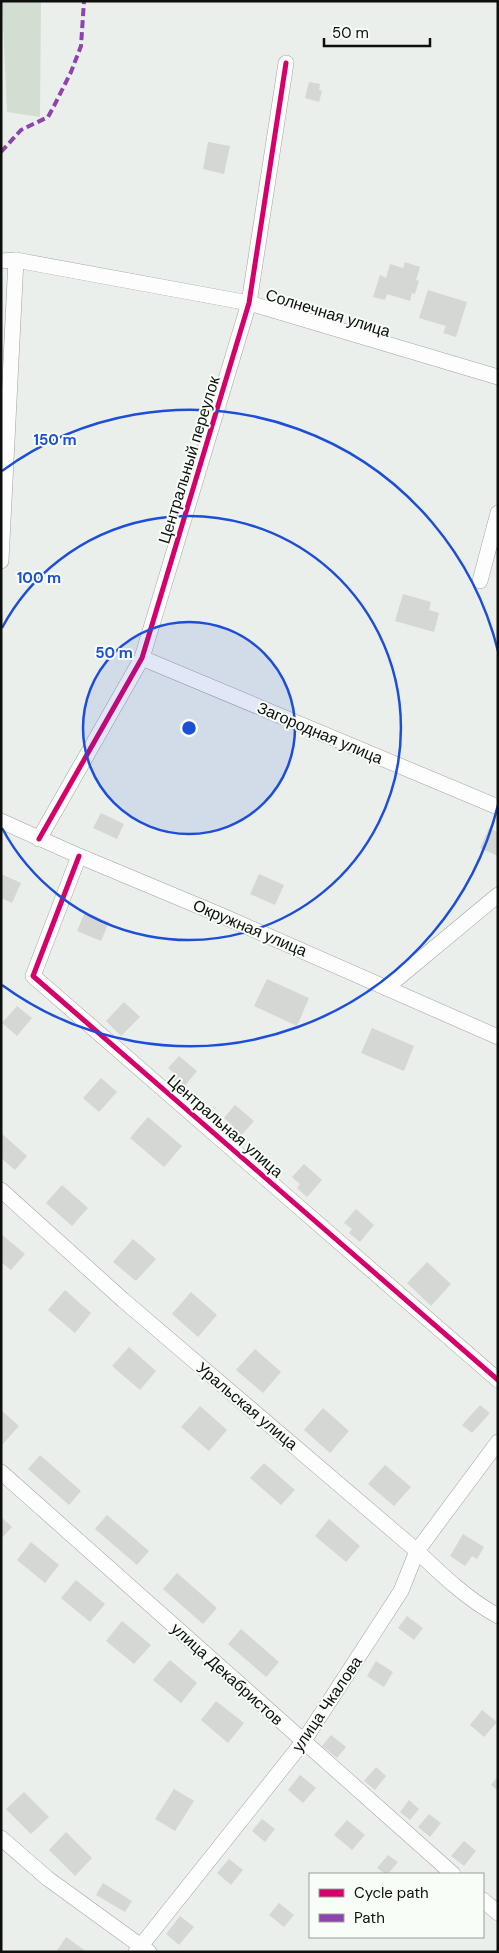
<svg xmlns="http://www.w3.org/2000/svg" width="499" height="1953" viewBox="0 0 499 1953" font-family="'DM Sans',sans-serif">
	<rect width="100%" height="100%" fill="#ebefeb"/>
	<path fill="#d1ded1" d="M2 1H41L40 117 7 112Z"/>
	<g fill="#d4d7d4">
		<path d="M309 82 320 84 319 90 322 91 319 102 305 98Z"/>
		<path d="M208 142 230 146 224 174 203 169Z"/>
		<path d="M405 262 420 267 416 280 419 281 415 294 412 293 410 301 387 294 385 300 373 297 380 275 386 278 390 264 403 268Z"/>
		<path d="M428 290 467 302 456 337 443 333 446 326 419 318Z"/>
		<path d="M403 594 431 602 429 610 439 613 434 632 395 621Z"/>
		<path d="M101 813 124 824 117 839 93 828Z"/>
		<path d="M489 828 498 832V856L480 848Z"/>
		<path d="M1 874 21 883 12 903 1 898Z"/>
		<path d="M259 874 284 885 275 905 250 894Z"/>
		<path d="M85 912 109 922 101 941 77 931Z"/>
		<path d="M267 979 309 998 297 1026 254 1006Z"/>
		<path d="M124 1002 140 1017 121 1036 106 1021Z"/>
		<path d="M17 1006 32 1018 17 1036 2 1023Z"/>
		<path d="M372 1028 414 1046 404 1071 361 1053Z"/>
		<path d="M179 1056 197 1071 183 1088 172 1079 176 1075 168 1068Z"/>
		<path d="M101 1078 117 1092 99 1112 83 1098Z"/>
		<path d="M235 1105 254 1121 239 1138 228 1128 232 1125 224 1118Z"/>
		<path d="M148 1117 182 1146 164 1167 130 1138Z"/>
		<path d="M1 1133 27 1156 15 1170 1 1158Z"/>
		<path d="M304 1164 322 1180 307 1197 297 1188 300 1184 292 1177Z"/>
		<path d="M62 1185 88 1208 72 1226 46 1203Z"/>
		<path d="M356 1209 374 1225 360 1242 349 1233 352 1229 344 1223Z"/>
		<path d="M1 1234 25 1254 11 1270 1 1262Z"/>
		<path d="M133 1239 156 1259 136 1281 113 1262Z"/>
		<path d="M427 1262 451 1284 431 1306 407 1283Z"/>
		<path d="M65 1290 91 1313 75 1333 48 1310Z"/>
		<path d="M191 1292 217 1315 198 1337 172 1314Z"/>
		<path d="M129 1347 156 1371 140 1390 112 1366Z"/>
		<path d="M255 1349 281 1372 263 1393 236 1370Z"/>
		<path d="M480 1405 490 1413 472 1433 462 1425Z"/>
		<path d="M200 1406 227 1430 209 1451 181 1427Z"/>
		<path d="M323 1408 349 1431 330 1453 304 1430Z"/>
		<path d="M1 1410 19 1426 1 1446Z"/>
		<path d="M40 1455 81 1491 69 1505 28 1469Z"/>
		<path d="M264 1463 295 1490 281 1505 250 1478Z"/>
		<path d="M385 1465 411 1487 394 1506 368 1484Z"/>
		<path d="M107 1515 149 1551 137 1565 95 1529Z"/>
		<path d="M1 1517 12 1527 1 1539Z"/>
		<path d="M329 1519 360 1546 346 1562 315 1536Z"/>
		<path d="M463 1534 484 1547 477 1559 472 1556 465 1566 450 1556Z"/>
		<path d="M31 1542 59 1565 45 1583 17 1560Z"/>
		<path d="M177 1573 217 1608 203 1624 163 1589Z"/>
		<path d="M76 1580 105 1604 90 1622 61 1598Z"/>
		<path d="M407 1616 423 1628 414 1640 398 1628Z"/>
		<path d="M122 1621 151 1645 134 1664 106 1641Z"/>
		<path d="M241 1629 279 1662 266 1677 228 1644Z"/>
		<path d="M170 1660 197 1683 181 1703 153 1680Z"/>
		<path d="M376 1661 393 1672 384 1687 367 1676Z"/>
		<path d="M216 1701 244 1723 228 1743 201 1720Z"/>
		<path d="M482 1710 497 1722 484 1737 470 1725Z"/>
		<path d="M331 1735 346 1747 337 1758 322 1746Z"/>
		<path d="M376 1767 386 1776 375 1790 364 1781Z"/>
		<path d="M300 1775 316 1788 303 1803 288 1790Z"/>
		<path d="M498 1776V1791L491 1785Z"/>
		<path d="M174 1789 194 1801 175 1831 155 1819Z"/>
		<path d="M24 1792 49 1817 31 1834 6 1809Z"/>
		<path d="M409 1800 419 1809 410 1820 400 1812Z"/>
		<path d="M429 1814 441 1823 430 1837 418 1827Z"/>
		<path d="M262 1819 275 1829 265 1842 252 1831Z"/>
		<path d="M347 1820 365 1835 352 1850 334 1835Z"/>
		<path d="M66 1832 92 1858 75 1876 49 1850Z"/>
		<path d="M464 1841 476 1851 464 1866 451 1856Z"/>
		<path d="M388 1855 398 1862 388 1874H385L377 1868Z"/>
		<path d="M229 1859 243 1870 231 1885 217 1873Z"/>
		<path d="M103 1883 132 1901 125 1912 96 1895Z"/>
		<path d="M279 1903 294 1915 284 1927 269 1915Z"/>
		<path d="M180 1916 194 1927 179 1945 166 1934Z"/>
		<path d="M66 1937 87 1952H56Z"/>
	</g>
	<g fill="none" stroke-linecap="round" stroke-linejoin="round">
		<g stroke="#a0a2a0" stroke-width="16">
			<g id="minor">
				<path d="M1 261 16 260 249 303 498 377"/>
				<path d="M1 561 16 260"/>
				<path d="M480 581 498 513"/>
				<path d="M142 658 498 807"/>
				<path d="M1 821 79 856 225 917 498 1037"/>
				<path d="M39 839 142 658 249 303 286 63"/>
				<path d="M79 856 33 976 498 1380"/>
				<path d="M386 988 498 895"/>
				<path d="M1 1190 123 1300 417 1551C442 1575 467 1599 498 1616"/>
				<path d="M1 1472 453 1874"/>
				<path d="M1 1838 47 1878 149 1952"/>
				<path d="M483 1900 498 1913"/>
				<path d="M136 1952 303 1742 401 1591 417 1551 498 1442"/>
			</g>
		</g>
		<use href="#minor" stroke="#fcfdfc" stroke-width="15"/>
		<path stroke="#8e44ad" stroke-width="4" stroke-dasharray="8 4" stroke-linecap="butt" d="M1 152 21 130 48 117 54 106 71 72 81 46 84 1"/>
		<g stroke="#f8fef7" stroke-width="8">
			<g id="cycleway">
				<path d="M39 839 142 658 249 303 286 63"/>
				<path d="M79 856 33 976 498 1380"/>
			</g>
		</g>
		<use href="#cycleway" stroke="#d6006c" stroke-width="5"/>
	</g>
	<circle cx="189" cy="728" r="106" fill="#1d4ed8" fill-opacity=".12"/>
	<g fill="none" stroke="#1d4ed8" stroke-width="2.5">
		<circle cx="189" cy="728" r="106"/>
		<path d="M2 628A212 212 0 1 1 2 828"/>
		<path d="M498 805A318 318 0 0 1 2 985M2 471A318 318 0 0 1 498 651"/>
	</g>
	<g text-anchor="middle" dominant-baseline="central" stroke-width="4" stroke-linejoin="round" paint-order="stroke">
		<g font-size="16" fill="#0d0f0d" stroke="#f8fef7">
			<text transform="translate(328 313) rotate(17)">Солнечная улица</text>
			<text transform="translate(189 460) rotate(-73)">Центральный переулок</text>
			<text transform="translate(320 733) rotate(23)">Загородная улица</text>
			<text transform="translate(250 928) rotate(23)">Окружная улица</text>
			<text transform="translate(225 1126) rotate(41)">Центральная улица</text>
			<text transform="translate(247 1406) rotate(40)">Уральская улица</text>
			<text transform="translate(227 1674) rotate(42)">улица Декабристов</text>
			<text transform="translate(327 1704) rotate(-56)">улица Чкалова</text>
		</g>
	</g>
	<circle cx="189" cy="728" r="8" fill="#1d4ed8" stroke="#f8fef7" stroke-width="2.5"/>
	<g font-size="15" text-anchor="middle" font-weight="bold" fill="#1d4ed8" stroke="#f8fef7" stroke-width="4" stroke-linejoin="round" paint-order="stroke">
		<text x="55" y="445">150 m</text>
		<text x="39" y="583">100 m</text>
		<text x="114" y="658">50 m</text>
	</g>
	<rect width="499" height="1953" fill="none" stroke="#0d0f0d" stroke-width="5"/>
	<rect x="309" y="1873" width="175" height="65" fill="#f8fef7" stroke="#9a9e99"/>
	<rect x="319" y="1889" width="25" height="8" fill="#d6006c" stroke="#9a9e99"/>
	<text x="354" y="1898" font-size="15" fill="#0d0f0d">Cycle path</text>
	<rect x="319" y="1914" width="25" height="8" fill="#8e44ad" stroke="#9a9e99"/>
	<text x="354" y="1923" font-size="15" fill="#0d0f0d">Path</text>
	<path d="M324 38v8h106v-8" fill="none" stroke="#0d0f0d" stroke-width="2.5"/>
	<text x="332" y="38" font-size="15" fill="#0d0f0d" stroke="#f8fef7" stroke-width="4" paint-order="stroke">50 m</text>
</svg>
